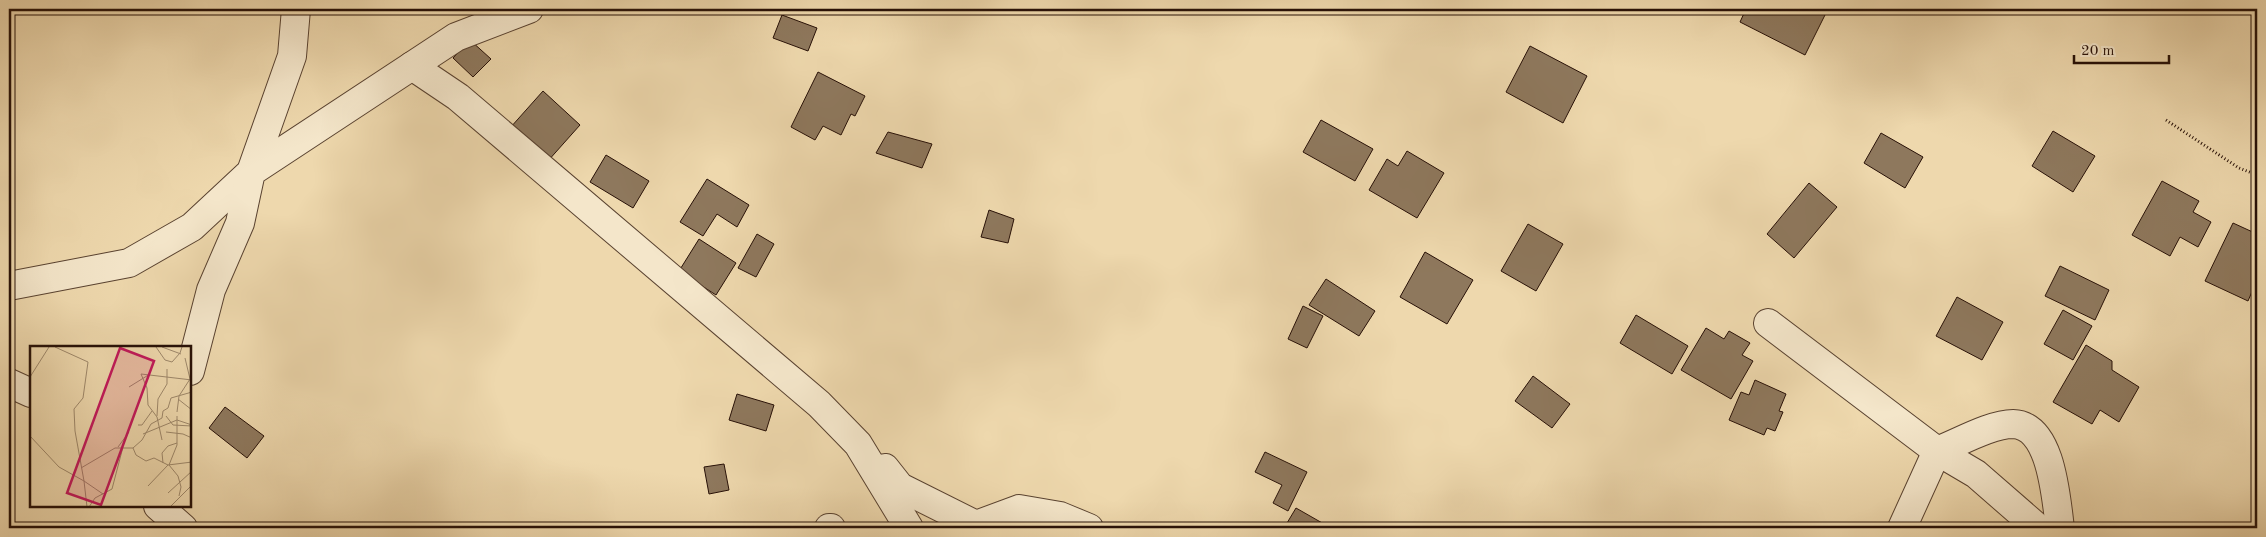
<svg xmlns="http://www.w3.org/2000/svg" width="2266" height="537" viewBox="0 0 2266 537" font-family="'Old Standard TT',serif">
	<rect width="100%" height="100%" fill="#eed8ad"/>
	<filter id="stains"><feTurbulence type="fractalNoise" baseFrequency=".004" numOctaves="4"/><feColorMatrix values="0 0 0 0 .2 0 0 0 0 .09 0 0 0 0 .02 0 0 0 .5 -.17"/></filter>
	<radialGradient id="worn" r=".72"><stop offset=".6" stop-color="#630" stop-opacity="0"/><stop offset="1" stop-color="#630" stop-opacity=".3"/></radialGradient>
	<g fill="#8e785d" stroke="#271007">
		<path d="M1746 9H1828L1805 55 1740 22Z"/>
		<path d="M782 15 817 28 808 51 773 38Z"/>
		<path d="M470 40 491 59 473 77 453 58Z"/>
		<path d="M1530 46 1587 76 1563 123 1506 92Z"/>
		<path d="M818 72 865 96 855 116 851 114 841 135 823 126 815 140 791 127Z"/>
		<path d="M543 91 580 125 547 162 510 128Z"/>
		<path d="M1321 120 1373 149 1355 181 1303 152Z"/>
		<path d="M2053 131 2095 156 2073 192 2032 166Z"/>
		<path d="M888 132 932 144 922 168 876 153Z"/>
		<path d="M1881 133 1923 157 1905 188 1864 163Z"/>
		<path d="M1407 151 1444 173 1417 218 1369 190 1387 159 1398 166Z"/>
		<path d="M606 155 649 181 633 208 590 182Z"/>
		<path d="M707 179 749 205 737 227 717 214 703 236 680 222Z"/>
		<path d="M2162 181 2199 201 2193 212 2211 222 2198 247 2180 237 2170 256 2132 235Z"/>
		<path d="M1809 183 1837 207 1794 258 1767 234Z"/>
		<path d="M989 210 1014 219 1008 243 981 237Z"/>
		<path d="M2233 223 2257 234V280L2248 301 2205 281Z"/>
		<path d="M1528 224 1563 244 1536 291 1501 271Z"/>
		<path d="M757 234 774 244 756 277 738 268Z"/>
		<path d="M699 239 736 263 716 295 679 271Z"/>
		<path d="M1425 252 1473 280 1447 324 1400 297Z"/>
		<path d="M2060 266 2109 290 2095 320 2045 296Z"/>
		<path d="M1326 279 1375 311 1359 336 1309 305Z"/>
		<path d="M1957 297 2003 322 1982 360 1936 336Z"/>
		<path d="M1303 306 1323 316 1307 348 1288 339Z"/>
		<path d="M2063 310 2092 326 2073 360 2044 344Z"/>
		<path d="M1636 315 1688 346 1672 374 1620 343Z"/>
		<path d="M1706 328 1724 339 1729 331 1750 343 1742 355 1753 361 1731 399 1681 370Z"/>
		<path d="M2086 345 2112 361V370L2139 387 2119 422 2100 410 2092 424 2053 402Z"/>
		<path d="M1533 376 1570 404 1552 428 1515 401Z"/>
		<path d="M1755 380 1786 394 1779 411 1783 412 1775 431 1767 428 1764 435 1729 420 1741 392 1749 395Z"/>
		<path d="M737 394 774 405 766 431 729 420Z"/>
		<path d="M225 407 264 436 247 458 209 428Z"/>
		<path d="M1265 452 1307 472 1288 511 1273 503 1282 485 1255 472Z"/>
		<path d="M724 464 729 490 709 494 704 467Z"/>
		<path d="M1296 508 1331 528H1284Z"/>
	</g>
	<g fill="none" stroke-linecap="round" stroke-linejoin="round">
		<g stroke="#594230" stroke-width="30">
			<g id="minor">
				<path d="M412 66 458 97 819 404 858 444 909 528"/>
				<path d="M9 286 129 263 192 227 251 172 292 56 296 9"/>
				<path d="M1768 323 1937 451 1976 474 2038 528"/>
				<path d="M190 371 211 290 240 223 251 172 456 37 529 9"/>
				<path d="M9 383 31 393"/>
				<path d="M885 468 900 487 976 525 1019 509 1060 516 1089 528"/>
				<path d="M158 506 183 528"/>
				<path d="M829 528H831"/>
				<path d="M1902 528 1937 451C1958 443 1991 424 2013 424 2052 425 2056 499 2060 528"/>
			</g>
		</g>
		<path stroke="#271007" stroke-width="3" stroke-dasharray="1 2.5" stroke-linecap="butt" d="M2166 120 2239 168 2257 175"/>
		<use href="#minor" stroke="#f4e6ca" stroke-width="28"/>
	</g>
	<g transform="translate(30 346)">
		<rect width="161" height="161" fill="#eed8ad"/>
		<path fill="none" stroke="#9e886b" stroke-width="1" d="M25 1 58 16 53 52 44 63 45 85 54 135 73 148M126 1 135 14 142 16 150 7 152 1M132 1 151 8M0 31 19 1M99 41 120 28M148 53 162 64M133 65 132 72 121 78 112 94 103 102 106 109 116 115 124 112 138 119 162 116M133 65 138 62 141 52 162 46M147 66 149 50 160 33 155 12M127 70 128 53 137 38V23M136 70 143 79 162 80M108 79H112L122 65M136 86 153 88 162 92M113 88 147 74 162 79M0 90 29 121 54 135 57 161M132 94 127 71 118 59 117 42 111 28 162 34M88 101 99 86M133 117 132 107 138 100 147 97M139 119 147 99V70M139 119 148 130 151 141 149 150M51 122 85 102H103M118 140 138 119M138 147 162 125M59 161 65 152 82 143 93 101M140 161 162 139"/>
		<path fill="#c2185b" fill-opacity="0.15" stroke="#c2185b" stroke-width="2.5" d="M90 2 124 15 71 159 37 147Z"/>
		<rect width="161" height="161" fill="none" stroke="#271007" stroke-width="2.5"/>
	</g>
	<rect width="2266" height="537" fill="none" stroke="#eed8ad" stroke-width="30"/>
	<rect x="10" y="10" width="2246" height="517" fill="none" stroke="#271007" stroke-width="2.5"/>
	<rect x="15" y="15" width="2236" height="507" fill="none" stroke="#271007"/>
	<path d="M2074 55v8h95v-8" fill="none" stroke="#271007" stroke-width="2.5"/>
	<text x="2081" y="55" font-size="15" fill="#271007" stroke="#f4e6ca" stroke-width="4" paint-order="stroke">20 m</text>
	<rect width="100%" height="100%" filter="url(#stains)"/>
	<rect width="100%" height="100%" fill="url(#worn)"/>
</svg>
